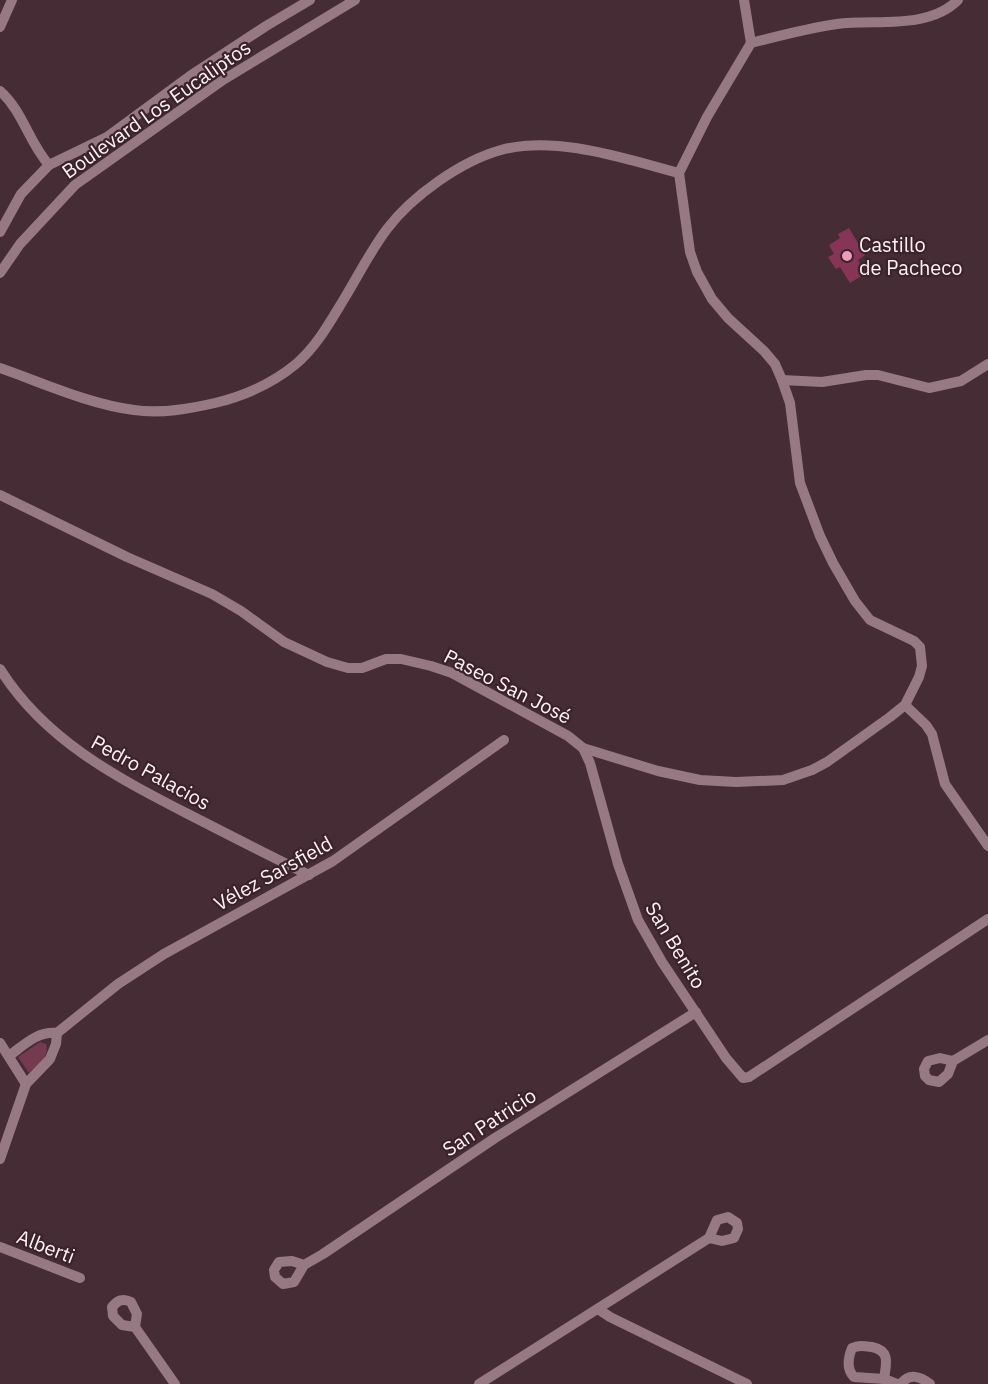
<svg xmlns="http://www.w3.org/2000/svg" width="988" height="1384" viewBox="0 0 988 1384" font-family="'IBM Plex Sans',sans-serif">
	<rect width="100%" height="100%" fill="#462d35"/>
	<path fill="#743a50" d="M40 1042 46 1044C50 1058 38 1065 29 1073L18 1057Z"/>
	<path fill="#873556" d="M849 228 865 255 858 260 866 273 850 283 840 267 836 269 828 257 834 254 829 245 840 238 838 234Z"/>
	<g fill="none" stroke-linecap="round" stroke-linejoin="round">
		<g stroke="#977983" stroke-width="10">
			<path d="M744 0 751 43"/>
			<path d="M0 27 12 0"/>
			<path d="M751 43C779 36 808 28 837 24 876 19 928 30 958 0"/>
			<path d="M0 91C23 111 29 143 49 165"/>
			<path d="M0 232 21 194 49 165 107 137 190 76 266 26 310 0"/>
			<path d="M0 273 20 244 75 185 223 80 355 0"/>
			<path d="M0 368C43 383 88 404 134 410 161 414 189 409 215 403 244 396 273 383 296 364 317 346 330 322 344 299 358 276 371 250 387 229 412 196 461 161 501 150 557 135 625 159 679 173"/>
			<path d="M782 380 822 382 866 375H878L929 388 961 381 988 364"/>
			<path d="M0 495 127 557 212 594 241 611 284 642 327 662 348 668H362L386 659H401L431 666 452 673 568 736 583 748 658 771 700 780 736 782 783 780 812 770 827 762 890 717 905 705 919 677 922 666 920 647 914 641 870 620 855 601 833 563 820 536 800 483 790 403 782 380 775 364 764 351 728 318 712 299 697 272 690 252 679 173 707 117 751 43"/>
			<path d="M0 669C44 739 114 776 186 813 227 834 268 855 309 875"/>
			<path d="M905 705 926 725 932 734 945 784 988 846"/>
			<path d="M583 748 590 763 618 864 638 920 662 962 726 1058 743 1078 749 1077 988 919"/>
			<path d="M57 1033 118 984 164 954 333 861 504 740"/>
			<path d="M0 1043 26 1084"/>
			<path d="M953 1061 940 1058 928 1061 924 1069 925 1076 929 1080 939 1082 948 1074 953 1061 988 1040"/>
			<path d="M0 1159 26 1084 50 1059 56 1044 57 1033C37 1031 24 1045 9 1056"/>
			<path d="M0 1247 80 1278"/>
			<path d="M304 1265 292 1261 279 1262 274 1270 275 1277 283 1284 294 1282 304 1265 323 1254 495 1138 696 1012"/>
			<path d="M598 1309 610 1317 747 1384"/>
			<path d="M135 1327 122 1325 113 1316 112 1307C118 1300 123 1298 131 1302L137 1314 135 1327 175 1384"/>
			<path d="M884 1379C886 1364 891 1351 872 1347 864 1346 859 1345 852 1348 848 1358 846 1369 854 1377L884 1379 897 1384"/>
			<path d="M479 1384 709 1238 717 1220 728 1217 737 1223 738 1229 734 1238 722 1241 709 1238"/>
			<path d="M901 1384C909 1373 920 1376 930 1384"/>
		</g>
	</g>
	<circle fill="#ef9ab8" stroke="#3b232b" stroke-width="2" cx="847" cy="256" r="6"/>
	<g text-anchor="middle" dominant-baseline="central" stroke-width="4.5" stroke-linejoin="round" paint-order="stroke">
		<g font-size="20" fill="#fff1f5" stroke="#3b232b">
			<text transform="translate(156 109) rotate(-35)">Boulevard Los Eucaliptos</text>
			<text transform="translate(508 686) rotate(27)">Paseo San José</text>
			<text transform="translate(151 772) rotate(29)">Pedro Palacios</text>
			<text transform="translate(273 873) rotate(-29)">Vélez Sarsfield</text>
			<text transform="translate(676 945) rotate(59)">San Benito</text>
			<text transform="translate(489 1122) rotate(-33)">San Patricio</text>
			<text transform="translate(46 1246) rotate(21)">Alberti</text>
		</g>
		<g font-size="20" fill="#fff1f5" stroke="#3b232b" text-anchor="start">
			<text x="859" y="244">Castillo<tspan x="859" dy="23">de Pacheco</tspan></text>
		</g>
	</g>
</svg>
